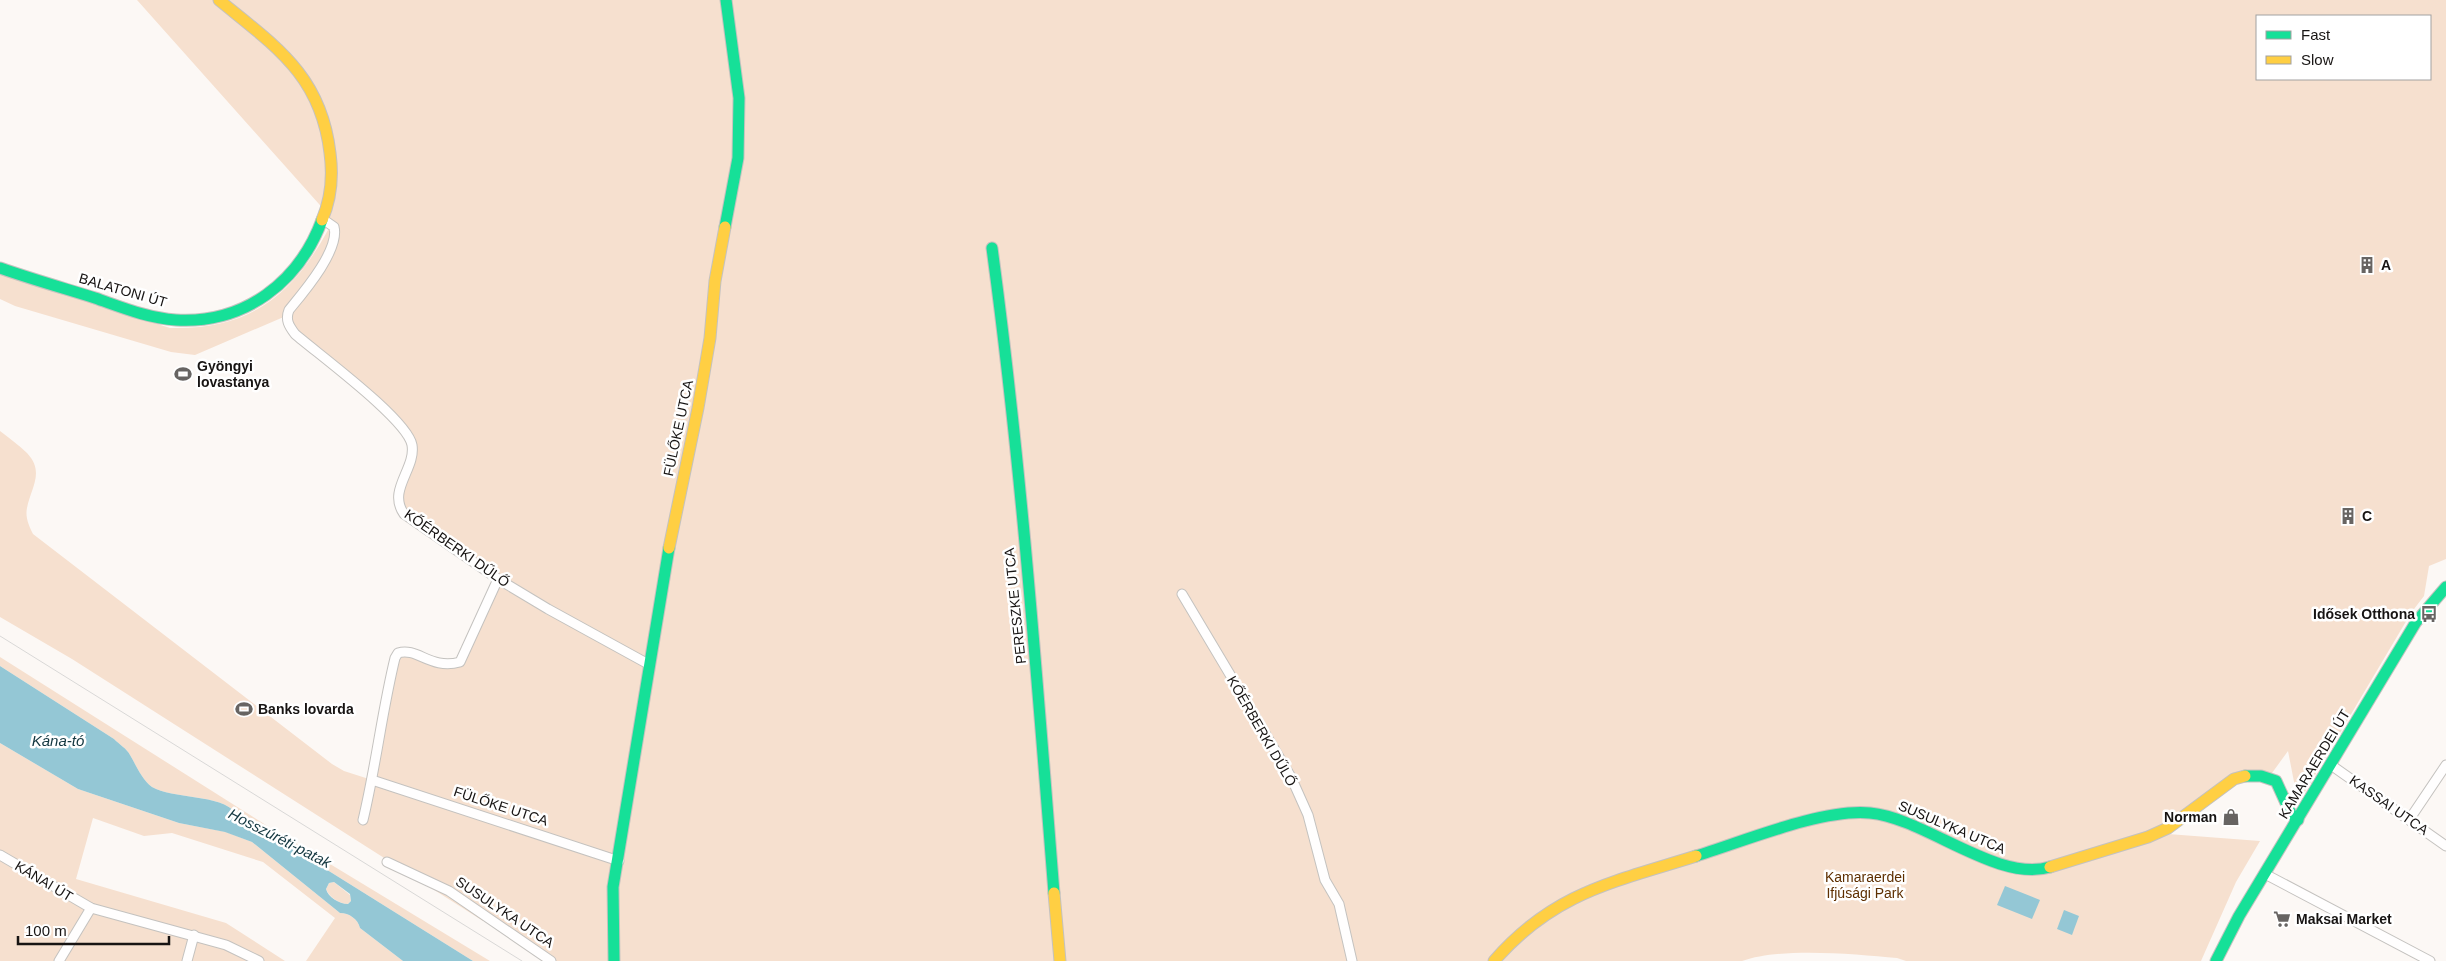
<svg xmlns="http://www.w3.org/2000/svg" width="2446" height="961" viewBox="0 0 2446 961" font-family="Arial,sans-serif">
	<rect width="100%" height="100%" fill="#fcf8f5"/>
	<g fill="#f6e0cf" fill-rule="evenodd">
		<path d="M137 0H2446V559L2429 566 2424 596 2411 613 2302 797 2296 792 2288 751 2272 773 2246 774 2168 834 2260 841 2236 882 2201 961H1906L1897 958C1854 954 1781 947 1742 961H551L486 917 483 921 72 659 0 617V431C9 438 19 445 27 453 45 472 31 488 27 508 25 517 29 526 33 534L332 764 344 771 372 780 398 653 428 660 460 662 498 579 399 506 412 455 404 428 295 334 286 316 195 355 171 352 15 306 0 299V273L170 328C249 330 292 296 328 230H335L327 213ZM2257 16H2430V79H2257Z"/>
		<path d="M0 657 269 827 490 961H473L236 813C221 794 172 799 152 787 142 780 136 765 130 755 127 749 119 744 114 739L0 666Z"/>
		<path d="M0 743 78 789 179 823 226 832 252 842 340 913C349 913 358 919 360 928L403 961H306L335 918 263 862 172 833 144 836 93 818 76 879 226 923 285 961H0Z"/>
		<path d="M334 882 350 895 351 901 348 904C339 904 329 897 326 889L329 883Z"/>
	</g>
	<g fill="#94c7d5" fill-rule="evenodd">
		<path d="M0 666 114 739C119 744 127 749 130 755 136 765 142 780 152 787 172 799 221 794 236 813L473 961H403L360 928C358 919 349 913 340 913L252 842 225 832 179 823 78 789 0 743ZM334 882 350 894 351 901 348 904C339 904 328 897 326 889L329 883Z"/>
		<path d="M2005 886 2040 900 2032 919 1997 905Z"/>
		<path d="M2064 910 2079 916 2072 935 2057 929Z"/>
	</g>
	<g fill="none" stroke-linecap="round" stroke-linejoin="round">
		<g stroke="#c4c2bf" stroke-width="11">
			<g id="street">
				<path d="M324 220 334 227C340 250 303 293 289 310 285 320 289 326 295 334 318 354 407 419 412 445 416 469 387 490 404 514L498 579 548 609 650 665"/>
				<path d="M1182 594 1291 777 1308 815 1325 880 1339 904 1352 961"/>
				<path d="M2331 765 2446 846"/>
				<path d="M372 780 619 861"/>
				<path d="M363 820C376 766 382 711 395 658L398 653C418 647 430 670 460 662L498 579"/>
				<path d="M2409 820 2446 765"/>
				<path d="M0 855 91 908 226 945 259 961"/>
				<path d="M387 862 449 891 551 961"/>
				<path d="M2265 874 2430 961"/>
				<path d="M59 961 91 908"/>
				<path d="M187 961 194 935"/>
			</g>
		</g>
		<g stroke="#c4c2bf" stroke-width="13">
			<g id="fast">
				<path d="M725 227 738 158 739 98 726 0"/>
				<path d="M992 248C1021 462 1037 678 1054 893"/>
				<path d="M0 268C31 279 63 288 95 298 121 307 147 318 176 320 245 324 299 282 322 220"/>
				<path d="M2245 776H2261L2276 781 2291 814 2298 820"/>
				<path d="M1696 856C1742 842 1823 808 1870 813 1925 818 1997 883 2050 867"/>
				<path d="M614 961 613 887 669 548"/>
				<path d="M2216 961 2239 916 2416 622 2446 587"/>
			</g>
		</g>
		<g stroke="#c4c2bf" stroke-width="13">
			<g id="slow">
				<path d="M219 0C275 46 321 75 330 153 333 175 331 199 322 220"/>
				<path d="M669 548 698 408 710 338 715 281 725 227"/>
				<path d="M2050 867 2148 837 2168 828 2234 779 2245 776"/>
				<path d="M1054 893 1060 961"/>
				<path d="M1494 961C1554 892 1614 882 1696 856"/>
			</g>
		</g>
		<use href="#street" stroke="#fffefe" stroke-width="9"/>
		<use href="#fast" stroke="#16e098" stroke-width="11"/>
		<use href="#slow" stroke="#ffcf43" stroke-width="11"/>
		<path stroke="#d9d8d7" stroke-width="1" d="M0 636 522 961"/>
	</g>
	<defs>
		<g id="building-bare" transform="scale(1.35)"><path d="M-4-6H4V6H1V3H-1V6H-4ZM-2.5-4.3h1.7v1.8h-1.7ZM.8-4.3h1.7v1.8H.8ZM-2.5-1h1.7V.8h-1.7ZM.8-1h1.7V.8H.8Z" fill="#676462" stroke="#fff" stroke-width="2.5" paint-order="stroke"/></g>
		<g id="stadium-bare" transform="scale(1.35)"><path d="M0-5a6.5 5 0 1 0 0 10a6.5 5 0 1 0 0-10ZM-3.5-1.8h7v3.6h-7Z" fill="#676462" stroke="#fff" stroke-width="2.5" paint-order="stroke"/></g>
		<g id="bus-bare" transform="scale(1.35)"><path d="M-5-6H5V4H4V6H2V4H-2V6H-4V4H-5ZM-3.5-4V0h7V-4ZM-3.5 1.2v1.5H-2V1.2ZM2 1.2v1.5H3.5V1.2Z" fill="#676462" stroke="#fff" stroke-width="2.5" paint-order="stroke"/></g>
		<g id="shop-bare" transform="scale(1.35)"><path d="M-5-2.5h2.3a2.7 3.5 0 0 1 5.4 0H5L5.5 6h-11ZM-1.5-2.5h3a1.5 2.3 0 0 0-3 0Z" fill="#676462" stroke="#fff" stroke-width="2.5" paint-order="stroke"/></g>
		<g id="supermarket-bare" transform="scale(1.35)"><path d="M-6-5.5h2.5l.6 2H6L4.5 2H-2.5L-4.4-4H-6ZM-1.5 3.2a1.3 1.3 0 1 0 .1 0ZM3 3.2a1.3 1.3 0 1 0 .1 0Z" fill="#676462" stroke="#fff" stroke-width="2.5" paint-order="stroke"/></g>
	</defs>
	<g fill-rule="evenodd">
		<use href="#building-bare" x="2367" y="265"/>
		<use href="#stadium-bare" x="183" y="374"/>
		<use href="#building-bare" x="2348" y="516"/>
		<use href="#bus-bare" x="2429" y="614"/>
		<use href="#stadium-bare" x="244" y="709"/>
		<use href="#shop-bare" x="2231" y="817"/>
		<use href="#supermarket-bare" x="2282" y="919"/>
	</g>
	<g text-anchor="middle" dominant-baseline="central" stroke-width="5" stroke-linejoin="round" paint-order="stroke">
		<g font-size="14" font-weight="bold" fill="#171413" stroke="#fff" text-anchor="start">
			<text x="2381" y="265">A</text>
			<text x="197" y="366">Gyöngyi<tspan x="197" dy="16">lovastanya</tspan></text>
			<text x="2362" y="516">C</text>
			<text x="2415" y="614" text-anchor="end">Idősek Otthona</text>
			<text x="258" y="709">Banks lovarda</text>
			<text x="2217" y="817" text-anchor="end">Norman</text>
			<text x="2296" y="919">Maksai Market</text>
		</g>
		<g font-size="14" fill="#171413" stroke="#fff">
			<text transform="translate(123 290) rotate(16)">BALATONI ÚT</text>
			<text transform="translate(678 428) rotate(-78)">FÜLŐKE UTCA</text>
			<text transform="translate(457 548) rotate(35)">KŐÉRBERKI DŰLŐ</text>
			<text transform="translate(1015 606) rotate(-96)">PERESZKE UTCA</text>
			<text transform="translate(1262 731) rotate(60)">KŐÉRBERKI DŰLŐ</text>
			<text transform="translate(2314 764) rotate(-59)">KAMARAERDEI ÚT</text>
			<text transform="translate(2389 805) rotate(35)">KASSAI UTCA</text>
			<text transform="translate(501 806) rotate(18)">FÜLŐKE UTCA</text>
			<text transform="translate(1952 827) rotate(23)">SUSULYKA UTCA</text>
			<text transform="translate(44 881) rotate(31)">KÁNAI ÚT</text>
			<text transform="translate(505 912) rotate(34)">SUSULYKA UTCA</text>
		</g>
		<g font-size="14" fill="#5e2f00" stroke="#fff">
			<text x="1865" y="877">Kamaraerdei<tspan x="1865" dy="16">Ifjúsági Park</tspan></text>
		</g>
		<g font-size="15" font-style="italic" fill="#133740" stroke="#fff">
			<text x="58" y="740">Kána-tó</text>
			<text transform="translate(280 838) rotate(27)">Hosszúréti-patak</text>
		</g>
	</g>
	<rect x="2256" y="15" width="175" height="65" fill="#ffffff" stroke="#a2a1a1"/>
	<rect x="2266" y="31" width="25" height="8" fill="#16e098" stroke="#a2a1a1"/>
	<text x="2301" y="40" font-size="15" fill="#171413">Fast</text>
	<rect x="2266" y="56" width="25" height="8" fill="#ffcf43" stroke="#a2a1a1"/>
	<text x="2301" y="65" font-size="15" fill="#171413">Slow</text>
	<path d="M18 936v8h151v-8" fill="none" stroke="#171413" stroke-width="2.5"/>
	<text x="25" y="936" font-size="15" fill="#171413" stroke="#ffffff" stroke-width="4" paint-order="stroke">100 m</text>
</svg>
